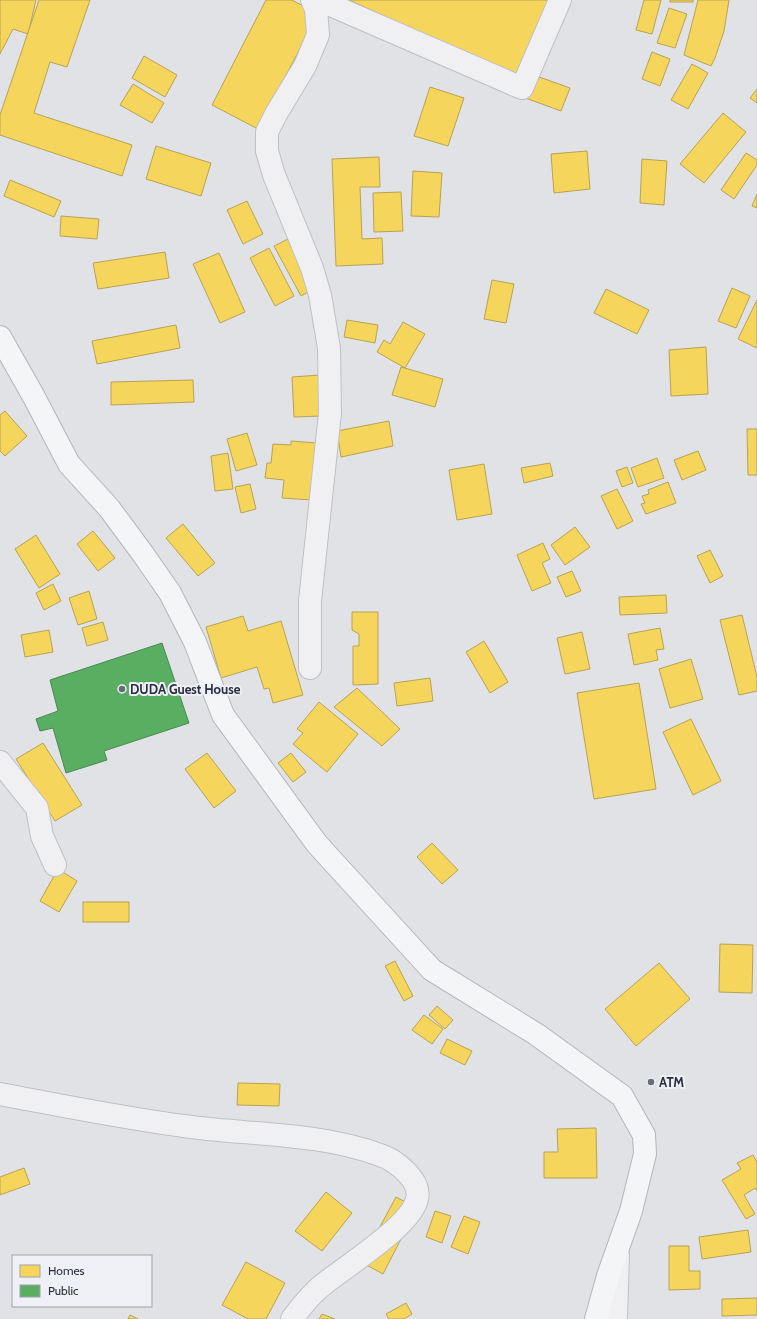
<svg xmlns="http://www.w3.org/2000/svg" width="757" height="1319" viewBox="0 0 757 1319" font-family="Cabin,sans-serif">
	<rect width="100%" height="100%" fill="#e0e2e6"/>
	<g fill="#f6d55c" stroke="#b8a353">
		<path d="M0 0H36L28 34 13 29 0 54Z"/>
		<path d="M39 0H90L67 67 50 62 34 113 132 145 122 176 0 135V115Z"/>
		<path d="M266 0H292L318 14 258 129 212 105Z"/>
		<path d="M349 0H549L515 76Z"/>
		<path d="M644 0H661L652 34 636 30Z"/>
		<rect x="670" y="0" width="23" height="2"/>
		<path d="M698 0H729L724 31 715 58 711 66 684 55Z"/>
		<path d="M669 8 687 14 675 48 657 43Z"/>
		<path d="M652 52 670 59 660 86 642 79Z"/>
		<path d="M144 56 177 75 165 97 132 78Z"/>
		<path d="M692 64 708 73 688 109 671 100Z"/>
		<path d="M528 73 570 88 561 111 520 96Z"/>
		<path d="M133 84 164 103 152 123 120 105Z"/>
		<path d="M430 87 464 98 448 146 414 136Z"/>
		<path d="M757 89V103L750 98Z"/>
		<path d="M723 113 746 132 704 183 680 164Z"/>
		<path d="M156 146 211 163 201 196 146 179Z"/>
		<path d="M587 151 590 189 554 193 551 154Z"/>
		<path d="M746 153 757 160V165L734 199 721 190Z"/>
		<path d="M379 157 380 187H360L362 239 382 238 383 264 336 266 332 159Z"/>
		<path d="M642 159 667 161 664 205 640 203Z"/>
		<path d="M413 171 442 173 439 217 411 216Z"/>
		<path d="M10 180 61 201 54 217 4 196Z"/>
		<path d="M401 192 403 231 374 232 373 193Z"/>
		<path d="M757 194V208L752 206Z"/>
		<path d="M247 201 263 234 243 244 227 210Z"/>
		<path d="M61 216 99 219 97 239 60 236Z"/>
		<path d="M290 238 317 287 301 296 274 246Z"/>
		<path d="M269 248 294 296 275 306 250 258Z"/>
		<path d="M165 252 169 278 98 289 93 263Z"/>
		<path d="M219 253 245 312 220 323 193 264Z"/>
		<path d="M492 280 514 284 506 323 484 319Z"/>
		<path d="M732 288 750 296 736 328 718 321Z"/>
		<path d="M606 289 649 310 637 334 594 313Z"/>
		<path d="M757 300V348L738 339Z"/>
		<path d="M347 320 378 325 375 343 344 337Z"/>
		<path d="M403 322 425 334 405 368 377 352 384 340 390 344Z"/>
		<path d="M176 325 180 348 97 364 92 341Z"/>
		<path d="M706 347 708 394 671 396 669 350Z"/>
		<path d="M401 367 443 379 435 407 392 395Z"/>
		<path d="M320 375 322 416 294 417 292 377Z"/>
		<path d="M193 380 194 402 111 405V382Z"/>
		<path d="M5 411 27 436 5 456 0 451V415Z"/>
		<path d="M389 421 393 446 341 457 337 431Z"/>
		<path d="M747 429H757V475H748Z"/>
		<path d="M247 433 257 465 236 471 227 439Z"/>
		<path d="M291 441 317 443 312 500 282 498 284 480 265 478 267 463H271L273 444 291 445Z"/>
		<path d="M698 451 706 470 682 480 674 460Z"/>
		<path d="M228 453 233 489 215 491 211 456Z"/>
		<path d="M657 458 664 478 638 487 631 468Z"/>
		<path d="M550 463 553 476 524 483 521 468Z"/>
		<path d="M484 464 492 514 457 520 449 470Z"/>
		<path d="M627 467 633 483 622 487 616 471Z"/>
		<path d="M668 482 676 503 646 514 641 504 645 503 642 496 649 494 648 490Z"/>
		<path d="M250 484 256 509 241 513 235 487Z"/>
		<path d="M617 489 633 521 617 529 601 496Z"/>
		<path d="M183 524 215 563 198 576 166 538Z"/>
		<path d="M575 527 590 547 565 565 551 545Z"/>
		<path d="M93 531 115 558 98 571 77 544Z"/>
		<path d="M36 535 60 574 39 588 15 549Z"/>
		<path d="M543 543 550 559 542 563 551 583 532 591 517 555Z"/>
		<path d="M710 550 723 576 710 583 697 556Z"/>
		<path d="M572 571 581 591 566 597 557 577Z"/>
		<path d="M53 584 61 601 44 610 36 593Z"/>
		<path d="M89 591 97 619 78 625 69 598Z"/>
		<path d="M666 595 667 613 620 615 619 597Z"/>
		<path d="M352 612H378V684L353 685V646H359V634L352 630Z"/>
		<path d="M742 615 757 677V691L739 695 720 620Z"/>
		<path d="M243 616 248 631 281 621 303 695 273 703 269 688 264 689 257 667 221 678 206 627Z"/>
		<path d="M103 622 108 640 87 646 82 628Z"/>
		<path d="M660 628 664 649 656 650 658 660 634 665 628 634Z"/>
		<path d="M49 630 53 652 25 657 21 635Z"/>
		<path d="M582 632 590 669 565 674 557 638Z"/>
		<path d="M484 641 508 682 490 693 466 652Z"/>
		<path d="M691 659 703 699 670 708 659 669Z"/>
		<path d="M430 678 433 701 397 706 394 683Z"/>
		<path d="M639 683 656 789 594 799 577 693Z"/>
		<path d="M357 688 400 729 382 746 334 707Z"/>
		<path d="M319 702 358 734 327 772 293 744 303 733 297 729Z"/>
		<path d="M691 719 721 781 693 795 663 732Z"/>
		<path d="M43 743 82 805 55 821 16 759Z"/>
		<path d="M207 753 236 791 214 808 185 769Z"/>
		<path d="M291 753 306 772 293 782 278 763Z"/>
		<path d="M432 843 458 870 442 884 417 857Z"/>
		<path d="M58 869 77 881 59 912 40 901Z"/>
		<rect x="83" y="902" width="46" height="20"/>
		<path d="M720 944 753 945 752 993 719 992Z"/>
		<path d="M395 961 413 996 404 1001 385 966Z"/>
		<path d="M659 963 690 999 636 1046 605 1009Z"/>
		<path d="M437 1006 453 1020 445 1029 429 1015Z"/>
		<path d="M424 1015 443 1029 432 1044 412 1030Z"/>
		<path d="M447 1039 472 1051 465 1065 440 1053Z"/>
		<path d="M238 1083 280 1084 279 1106 237 1105Z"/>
		<path d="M596 1128 597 1178H544V1152H558L557 1129Z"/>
		<path d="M753 1155 757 1162V1191L755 1188 744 1195 755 1214 746 1219 722 1180 741 1169 737 1163Z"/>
		<path d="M24 1168 30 1184 0 1195V1177Z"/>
		<path d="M326 1192 352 1213 322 1251 295 1231Z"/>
		<path d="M396 1197 417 1208 383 1274 361 1262Z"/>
		<path d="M435 1211 451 1216 442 1243 426 1237Z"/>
		<path d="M464 1216 480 1222 468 1254 451 1247Z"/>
		<path d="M748 1230 751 1252 702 1259 699 1237Z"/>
		<path d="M669 1246H689V1271H700V1289L669 1290Z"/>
		<path d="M246 1262 285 1283 266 1319H248L222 1305Z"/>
		<path d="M757 1298V1315L722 1316V1299Z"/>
		<path d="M406 1303 412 1314 404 1319H389L386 1314Z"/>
		<path d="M322 1314 335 1319H319Z"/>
		<path d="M130 1315 138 1319H128Z"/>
	</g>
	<path fill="#5aae61" stroke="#4b8857" d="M162 643 189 723 104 751 107 760 66 773 53 728 40 731 36 719 58 711 50 680Z"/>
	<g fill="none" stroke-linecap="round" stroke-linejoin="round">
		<g stroke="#bfc0c4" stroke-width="24">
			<g id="minor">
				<path d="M319 0 522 88 560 0"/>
				<path d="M310 668V601L330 413 329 348 320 295 312 268 274 175 267 151V132L276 114 305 66 318 35 316 9 312 0"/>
				<path d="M0 762 37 808 42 836 55 865"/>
				<path d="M616 1319 618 1255"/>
			</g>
		</g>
		<g stroke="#bfc0c4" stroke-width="24">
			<path id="tertiary" d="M0 1094C64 1106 127 1119 191 1127 254 1135 320 1133 380 1155 395 1160 422 1180 417 1199 411 1227 342 1268 319 1288 309 1297 300 1308 292 1319"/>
		</g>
		<g stroke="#b3b5ba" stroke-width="24">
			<path id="trunk" d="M0 337 34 397 69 464 109 508 143 554 170 593 195 642 223 715 317 844 432 970 536 1034 622 1096 644 1135 645 1154 631 1211 608 1276 596 1319"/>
		</g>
		<use href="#minor" stroke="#f0f0f2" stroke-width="22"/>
		<use href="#tertiary" stroke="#f0f0f2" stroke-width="22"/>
		<use href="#trunk" stroke="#f4f5f6" stroke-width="22"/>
	</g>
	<g fill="#686d79" stroke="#eef0f5" stroke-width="1.5">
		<circle cx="122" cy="689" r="4"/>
		<circle cx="651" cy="1082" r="4"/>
	</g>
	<g text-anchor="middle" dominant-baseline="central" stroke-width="4" stroke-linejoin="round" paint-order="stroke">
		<g font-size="13" font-weight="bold" fill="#282e3f" stroke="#eef0f5" text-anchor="start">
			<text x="130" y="689">DUDA Guest House</text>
			<text x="659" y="1082">ATM</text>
		</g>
	</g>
	<rect x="12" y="1255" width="140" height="52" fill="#eef0f5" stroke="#9fa2ac"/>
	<rect x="20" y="1265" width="20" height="12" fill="#f6d55c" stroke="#9fa2ac"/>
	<text x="48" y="1275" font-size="12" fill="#282e3f">Homes</text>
	<rect x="20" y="1285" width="20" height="12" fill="#5aae61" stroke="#9fa2ac"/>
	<text x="48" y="1295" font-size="12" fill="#282e3f">Public</text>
</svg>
